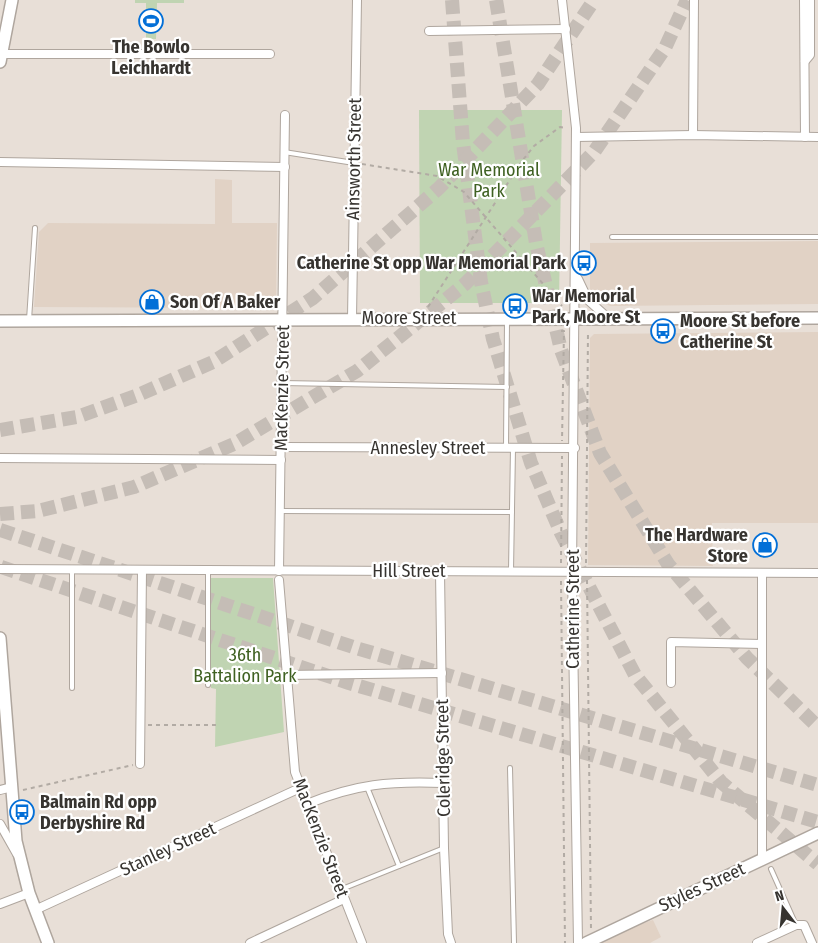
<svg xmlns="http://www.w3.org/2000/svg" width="818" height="943" viewBox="0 0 818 943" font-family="'Fira Sans Condensed',sans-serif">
	<rect width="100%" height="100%" fill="#e8dfd7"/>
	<g fill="#e1d2c5">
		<path d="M215 179 232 180V223H277L276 308 34 307 39 232 48 223 215 224Z"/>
		<path d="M818 241V304L610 306 596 299 590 290V243Z"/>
		<path d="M818 332V523H712L713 566 588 565 590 338 594 334Z"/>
		<path d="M653 920 661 937 650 943H594L595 939Z"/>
	</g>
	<g fill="#c0d4b2">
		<path d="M135 0H184V3H157L156 39H146V3H135Z"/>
		<path d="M419 110H562L559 303H420Z"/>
		<path d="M211 578H273L284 732 215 747 216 689 211 688Z"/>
	</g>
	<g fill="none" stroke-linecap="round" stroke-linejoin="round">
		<g stroke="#c5bdb6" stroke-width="14" stroke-dasharray="14 7" stroke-linecap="butt">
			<path d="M452 0 463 143 481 282 493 339 531 463 561 533 635 675 721 782 818 864"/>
			<path d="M496 0 536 243 561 350 600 453 668 564 747 658 818 727"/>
			<path d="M0 430 77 417 138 395 213 362 313 298 439 188 538 84 594 0"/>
			<path d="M0 514 38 511 134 487 234 444 357 371 465 284 594 152 665 48 687 0"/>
			<path d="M0 530 356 648 818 785"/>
			<path d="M1 567 349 683 818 822"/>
		</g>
		<g stroke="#afa69e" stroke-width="6">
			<g id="service">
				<path d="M284 152 354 163"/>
				<path d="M612 237H818"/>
				<path d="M29 320 35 228"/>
				<path d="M282 383 507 387"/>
				<path d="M506 448 507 320"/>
				<path d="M280 511 512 512"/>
				<path d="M208 571V685"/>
				<path d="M511 571 513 448"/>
				<path d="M72 688V570"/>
				<path d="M510 768 514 943"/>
				<path d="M367 787 399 866"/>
				<path d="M771 869 796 925"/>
				<path d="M342 889 444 848"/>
			</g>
		</g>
		<g stroke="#afa69e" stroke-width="10">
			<g id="minor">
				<path d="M562 0 576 128 572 572 578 943"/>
				<path d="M804 0 805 137"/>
				<path d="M429 31 566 29"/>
				<path d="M2 54H270"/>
				<path d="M805 61 810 55V0"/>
				<path d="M693 135 694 0"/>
				<path d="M576 137 693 135 818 137"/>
				<path d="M0 162 285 167"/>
				<path d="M578 279 588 300 608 318"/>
				<path d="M352 319 357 0"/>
				<path d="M281 447 575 448"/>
				<path d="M0 458 281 460"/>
				<path d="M0 569 818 573"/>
				<path d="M279 571 285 115"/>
				<path d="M440 572 444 848 448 934 451 943"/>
				<path d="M279 580 295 772 362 943"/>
				<path d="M286 675 442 673"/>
				<path d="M671 683V642L762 644"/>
				<path d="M140 764 142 570"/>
				<path d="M0 790 12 787"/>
				<path d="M307 804C356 784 390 781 443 783"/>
				<path d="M0 824 17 854"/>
				<path d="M762 859V573"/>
				<path d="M0 904 29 893"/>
				<path d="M35 910 300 788"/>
				<path d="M250 943 344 899"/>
				<path d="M757 943 796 925H804L812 943"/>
			</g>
		</g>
		<g stroke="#afa69e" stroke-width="14">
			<g id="secondary">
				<path d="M0 62 12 0"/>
				<path d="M0 321 818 318"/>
				<path d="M0 638 16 841 29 893 48 943"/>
				<path d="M586 943 818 833"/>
			</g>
		</g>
		<g stroke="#b2aba4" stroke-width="2" stroke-dasharray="4 4" stroke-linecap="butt">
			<path d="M362 164 437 176 464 192 562 306"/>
			<path d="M428 307 522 161 534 146 560 127 566 128"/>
			<path d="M561 331H564L562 441"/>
			<path d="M561 563 562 456"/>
			<path d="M586 563 588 331"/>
			<path d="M587 580 591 930"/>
			<path d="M561 581 565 943"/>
			<path d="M148 725H216"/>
			<path d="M23 790 133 765"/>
		</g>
		<use href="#service" stroke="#fff" stroke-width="4"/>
		<use href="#minor" stroke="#fff" stroke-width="8"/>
		<use href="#secondary" stroke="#fff" stroke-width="11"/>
	</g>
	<defs>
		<g id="stadium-ring" transform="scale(1.25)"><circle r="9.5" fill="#fff" stroke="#036fd7" stroke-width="1.5"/><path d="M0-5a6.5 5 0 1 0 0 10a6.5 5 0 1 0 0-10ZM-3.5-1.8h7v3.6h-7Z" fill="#036fd7"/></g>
		<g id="bus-ring" transform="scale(1.25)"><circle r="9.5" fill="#fff" stroke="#036fd7" stroke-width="1.5"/><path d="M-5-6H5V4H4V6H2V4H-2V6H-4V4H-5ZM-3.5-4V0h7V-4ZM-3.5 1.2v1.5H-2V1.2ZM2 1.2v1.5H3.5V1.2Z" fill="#036fd7"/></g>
		<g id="shop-ring" transform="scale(1.25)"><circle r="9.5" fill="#fff" stroke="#036fd7" stroke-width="1.5"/><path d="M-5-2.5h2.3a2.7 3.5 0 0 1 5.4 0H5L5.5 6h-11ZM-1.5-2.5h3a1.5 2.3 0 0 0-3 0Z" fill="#036fd7"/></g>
	</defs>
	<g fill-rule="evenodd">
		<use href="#stadium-ring" x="151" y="21"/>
		<use href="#bus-ring" x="584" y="263"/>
		<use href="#shop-ring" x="152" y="302"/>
		<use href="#bus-ring" x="515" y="306"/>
		<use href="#bus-ring" x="663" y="331"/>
		<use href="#shop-ring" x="765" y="545"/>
		<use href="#bus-ring" x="22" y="812"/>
	</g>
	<g text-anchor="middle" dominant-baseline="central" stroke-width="4.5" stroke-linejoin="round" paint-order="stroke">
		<g font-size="18" font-weight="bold" fill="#373430" stroke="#fff" text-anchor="start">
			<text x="151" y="47" text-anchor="middle">The Bowlo<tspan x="151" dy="21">Leichhardt</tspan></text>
			<text x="566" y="263" text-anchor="end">Catherine St opp War Memorial Park</text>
			<text x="532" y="296">War Memorial<tspan x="532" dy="21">Park, Moore St</tspan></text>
			<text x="170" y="302">Son Of A Baker</text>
			<text x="680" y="321">Moore St before<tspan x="680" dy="21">Catherine St</tspan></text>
			<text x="748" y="535" text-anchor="end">The Hardware<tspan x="748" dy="21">Store</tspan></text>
			<text x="40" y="802">Balmain Rd opp<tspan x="40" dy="21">Derbyshire Rd</tspan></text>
		</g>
		<g font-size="18" fill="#373430" stroke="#fff">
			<text transform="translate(354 159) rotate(-89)">Ainsworth Street</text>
			<text x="409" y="318">Moore Street</text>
			<text transform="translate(282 388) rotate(-89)">MacKenzie Street</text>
			<text x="428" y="448">Annesley Street</text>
			<text x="409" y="571">Hill Street</text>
			<text transform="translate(573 609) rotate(-90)">Catherine Street</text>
			<text transform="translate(443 758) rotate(-91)">Coleridge Street</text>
			<text transform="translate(321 838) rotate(69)">MacKenzie Street</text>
			<text transform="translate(168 849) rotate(-25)">Stanley Street</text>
			<text transform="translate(702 887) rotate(-25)">Styles Street</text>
		</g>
		<g font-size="18" fill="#3f6122" stroke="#fff">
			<text x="489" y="170">War Memorial<tspan x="489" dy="21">Park</tspan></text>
			<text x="245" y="655">36th<tspan x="245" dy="21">Battalion Park</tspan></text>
		</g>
	</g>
	<g transform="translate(783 908) rotate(344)" stroke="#ffffff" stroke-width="4" paint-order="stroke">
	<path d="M0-4L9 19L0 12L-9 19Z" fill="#373430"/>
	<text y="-8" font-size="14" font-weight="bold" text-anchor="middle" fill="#373430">N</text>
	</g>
</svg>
